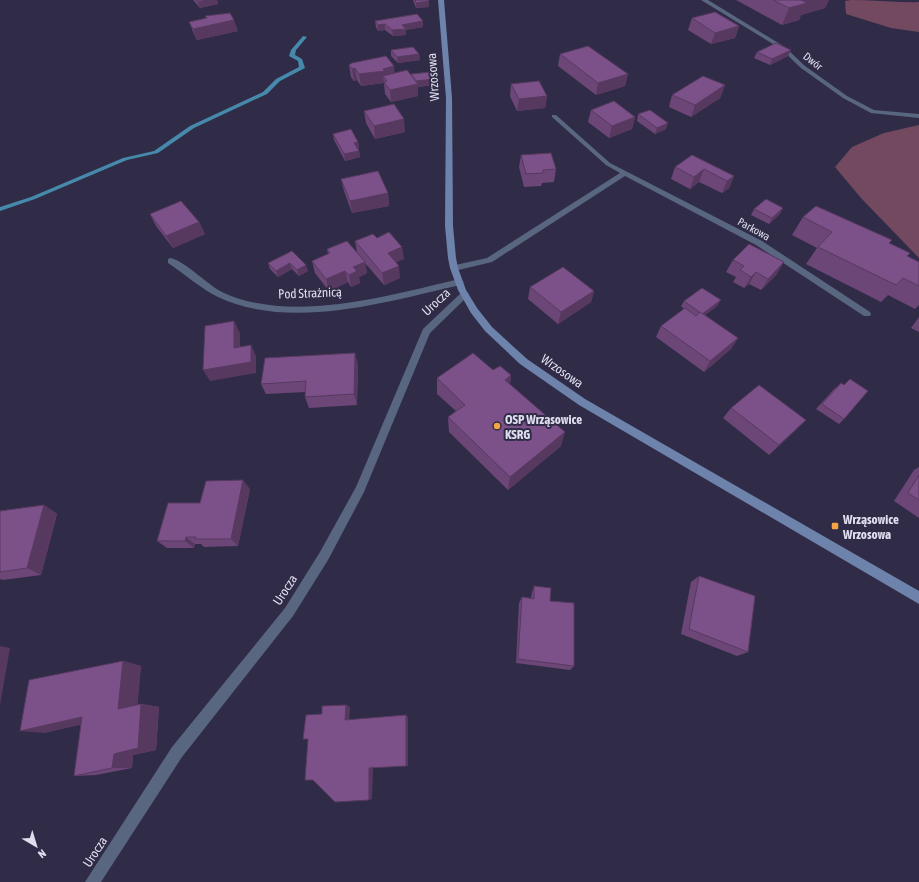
<svg xmlns="http://www.w3.org/2000/svg" width="919" height="882" viewBox="0 0 919 882" font-family="'Asap Condensed',sans-serif">
	<rect width="100%" height="100%" fill="#302c47"/>
	<g fill="#734960">
		<path d="M851 0C874 0 896 3 919 2V32L891 28 846 14 845 1Z"/>
		<path d="M919 125V258L861 198 835 167 852 147 884 133Z"/>
	</g>
	<g fill="none" stroke-linecap="round" stroke-linejoin="round">
		<path fill="#4689aa" fill-rule="evenodd" d="M303 36 307 37 296 50 295 55 302 59 305 68 280 81 267 94 194 128 158 153 127 160 35 199 0 211V207L31 197 123 158 154 151 190 126 263 92 276 79 299 67 298 61 289 56 291 50Z"/>
		<g fill="#586680" fill-rule="evenodd">
			<path d="M701 0H708L785 47 805 66 847 96 874 110 919 114V118L871 113 843 98 801 68 781 49Z"/>
			<path d="M552 115H556L610 163 762 241 870 312 871 314 870 316H864L756 245 625 176 492 262 454 271 451 270V266L487 258 620 173 606 165 552 117Z"/>
			<path d="M171 258C188 263 207 285 224 293 293 324 390 295 460 279L464 282 460 285C386 302 291 331 218 297 203 290 183 273 168 263V259Z"/>
		</g>
		<path fill="#586680" fill-rule="evenodd" d="M465 291 469 294 468 296 430 333 364 492 328 560 293 616 182 757 101 882H85L172 747 285 608 320 552 356 487 423 329 462 292Z"/>
		<path fill="#6e83ac" fill-rule="evenodd" d="M438 0H444L452 98 453 226 456 258 458 268 466 290 477 308 492 327 527 359 585 399 919 591V604L579 405 520 364 485 331 471 313 458 290 450 268 448 258 445 226 446 98Z"/>
	</g>
	<g fill="#6b4676">
		<path d="M193 0H217L218 4 200 8Z"/>
		<path d="M413 0H428L429 7 416 8Z"/>
		<path d="M736 0H829L825 8 801 15 799 20 782 25Z"/>
		<path d="M205 16 238 31 197 40 194 34 189 22 206 18Z"/>
		<path d="M692 18 739 26 735 38 711 44 688 30Z"/>
		<path d="M375 21 423 27 406 30V35L393 36 385 30 378 31 376 27Z"/>
		<path d="M391 50 419 54 420 60 398 63 391 56Z"/>
		<path d="M791 50 788 56 770 65 754 58 757 52Z"/>
		<path d="M560 54 628 74 625 86 596 95 558 66Z"/>
		<path d="M349 65 395 73 411 75 434 85 418 87V96L391 102 385 94 384 83 361 86 357 80 354 81 351 77Z"/>
		<path d="M511 84 547 96 545 108 517 111 510 96Z"/>
		<path d="M725 85 720 98 691 117 669 107 672 95Z"/>
		<path d="M591 110 635 117 632 129 609 138 588 122Z"/>
		<path d="M364 111 405 132 375 139 366 123Z"/>
		<path d="M638 114 666 129 655 134 637 121Z"/>
		<path d="M333 134 358 142 359 148 358 149 359 151 360 157 345 161 334 140Z"/>
		<path d="M521 155 556 169 554 182 542 183 541 186 524 187 519 167Z"/>
		<path d="M692 155 734 176 729 188 722 193 699 182 690 189 671 179 675 167Z"/>
		<path d="M341 179 388 193 389 206 352 213 344 191Z"/>
		<path d="M754 209 780 214 769 224 751 215Z"/>
		<path d="M150 214 199 222 205 234 173 248 156 226Z"/>
		<path d="M803 217 889 243 907 256 919 262V305L915 309 888 295 881 302 806 264 817 248 792 235Z"/>
		<path d="M377 238 404 259 396 262 400 278 384 285 365 263 367 273 359 277 360 283 351 287 348 282 329 291 315 273 312 261 328 254 327 249 357 252 355 241Z"/>
		<path d="M292 251 308 271 299 276 292 269 278 277 270 269 268 263Z"/>
		<path d="M733 260 777 274 761 290 749 284 744 288 733 282 736 277 726 272Z"/>
		<path d="M530 287 594 291 591 302 558 324 528 299Z"/>
		<path d="M684 301 717 306 705 315 738 338 731 349 704 372 656 337 661 326 684 309 681 306Z"/>
		<path d="M919 317V332L911 328Z"/>
		<path d="M358 364 357 405 309 408 305 397V392L266 394 261 384Z"/>
		<path d="M493 370 511 375 510 384 561 446 508 490 449 432 448 417 456 411 437 394V378Z"/>
		<path d="M850 379 844 419 839 424 816 409 835 388 844 385Z"/>
		<path d="M731 408 796 430 769 455 723 418Z"/>
		<path d="M919 467V518L894 501 914 470Z"/>
		<path d="M250 489 238 546 204 547 201 544H195L194 548H167L157 541 200 503Z"/>
		<path d="M44 505 57 514 41 575 3 580 0 579V511Z"/>
		<path d="M699 576 748 652 737 656 681 634 691 582Z"/>
		<path d="M534 586 550 601 574 666 570 670 516 663 519 603 522 597 531 598 532 592Z"/>
		<path d="M123 661 141 666 137 705 141 704 159 707 156 750 133 755 132 768 96 775 74 776 81 724 44 733Z"/>
	</g>
	<g fill="#573960">
		<path d="M207 0H217L218 4 200 8 198 2Z"/>
		<path d="M801 0H829L825 8 801 15 799 20 782 25 789 8Z"/>
		<path d="M429 1V7L416 8V3Z"/>
		<path d="M234 20 238 31 197 40 193 29Z"/>
		<path d="M423 21V27L406 30V35L393 36 392 30 402 25Z"/>
		<path d="M385 24V30L378 31V25Z"/>
		<path d="M739 26 735 38 711 44 715 33Z"/>
		<path d="M791 50 788 56 770 65 772 59Z"/>
		<path d="M419 54 420 60 398 63 397 57Z"/>
		<path d="M394 66 395 79 383 76 384 83 361 86 359 74Z"/>
		<path d="M355 68 357 80 354 81 352 69Z"/>
		<path d="M628 74 625 86 596 95 598 83Z"/>
		<path d="M434 79V85L418 87V96L391 102 390 90 413 81Z"/>
		<path d="M725 85 720 98 691 117 695 105Z"/>
		<path d="M547 96 545 108 517 111 519 99Z"/>
		<path d="M635 117 632 129 609 138 612 126Z"/>
		<path d="M404 119 405 132 375 139 374 126Z"/>
		<path d="M668 123 666 129 655 134 657 128Z"/>
		<path d="M358 142 359 148 355 149 354 143Z"/>
		<path d="M359 151 360 157 345 161 344 154Z"/>
		<path d="M704 169 699 182 690 189 694 177Z"/>
		<path d="M734 176 729 188 722 193 727 181Z"/>
		<path d="M388 193 389 206 352 213 350 201Z"/>
		<path d="M783 208 780 214 769 224 772 218Z"/>
		<path d="M199 222 205 234 173 248 166 236Z"/>
		<path d="M402 247 404 259 389 265 388 253Z"/>
		<path d="M365 262 367 273 359 277 360 283 351 287 349 275 353 267Z"/>
		<path d="M784 262 777 274 761 290 768 279Z"/>
		<path d="M290 263 292 269 278 277 276 271Z"/>
		<path d="M306 265 308 271 299 276 297 270Z"/>
		<path d="M399 266 400 278 384 285 382 273Z"/>
		<path d="M345 271 348 282 329 291 326 279Z"/>
		<path d="M756 272 749 284 744 288 751 277Z"/>
		<path d="M594 291 591 302 558 324 561 312Z"/>
		<path d="M721 300 717 306 699 319 702 314Z"/>
		<path d="M234 321 240 333V359L234 348Z"/>
		<path d="M738 338 731 349 704 372 710 361Z"/>
		<path d="M251 345 256 356V373L210 381 203 370Z"/>
		<path d="M355 353 358 364 357 405 354 394Z"/>
		<path d="M511 375 509 391 505 380Z"/>
		<path d="M806 420 796 430 769 455 779 445Z"/>
		<path d="M565 432 561 446 508 490 510 477Z"/>
		<path d="M243 480 250 489 238 546 231 539Z"/>
		<path d="M44 505 57 514 41 575 27 568Z"/>
		<path d="M186 537 195 544 194 548 185 541Z"/>
		<path d="M0 646 10 648 0 705Z"/>
		<path d="M123 661 141 666 137 712 118 709Z"/>
		<path d="M141 704 159 707 156 750 133 755 132 768H112L114 754Z"/>
		<path d="M346 705 350 707 349 722 345 720Z"/>
		<path d="M406 715 408 717V766H406Z"/>
		<path d="M82 717 102 720 44 733 20 731Z"/>
		<path d="M369 768H373L372 799 369 800Z"/>
	</g>
	<g fill="#7c5189" stroke="#573960">
		<path d="M196 0H207L198 2Z"/>
		<path d="M415 0H428L429 1 416 3Z"/>
		<path d="M773 0H803H801L807 3 789 8Z"/>
		<path d="M715 12 739 26 715 33 692 18Z"/>
		<path d="M230 13 234 20 193 29 189 22 207 18 205 16Z"/>
		<path d="M417 14 423 21 402 25 406 29 392 30 385 24 378 25 375 21Z"/>
		<path d="M776 43 791 50 772 59 757 52Z"/>
		<path d="M588 46 628 74 598 83 560 54Z"/>
		<path d="M413 47 419 54 397 57 391 50Z"/>
		<path d="M386 56 394 66 383 69 385 71 359 74 355 68 352 69 349 65 352 63Z"/>
		<path d="M407 70 418 84 390 90 384 82 387 81 383 76Z"/>
		<path d="M431 72 434 79 416 81 411 74Z"/>
		<path d="M703 76 725 85 695 105 672 95Z"/>
		<path d="M539 81 547 96 519 99 511 84Z"/>
		<path d="M614 101 635 117 612 126 591 110Z"/>
		<path d="M394 104 404 119 374 126 364 111Z"/>
		<path d="M650 110 668 123 657 128 638 114Z"/>
		<path d="M351 129 358 142 354 143 359 151 344 154 333 134Z"/>
		<path d="M551 153 556 169 543 170V173L526 174 521 155Z"/>
		<path d="M692 155 734 176 727 181 704 169 694 177 675 167Z"/>
		<path d="M378 171 388 193 350 201 341 179Z"/>
		<path d="M766 199 783 208 772 218 754 209Z"/>
		<path d="M181 201 199 222 166 236 150 214Z"/>
		<path d="M816 206 892 240 889 243 910 253 907 256 919 262V286L903 278 896 285 818 247 832 232 803 217Z"/>
		<path d="M389 232 402 247 388 253 399 266 382 273 355 241 373 234 377 238Z"/>
		<path d="M347 241 365 262 353 267 357 271 349 275 345 271 326 279 312 261 330 253 327 249Z"/>
		<path d="M749 244 784 262 768 279 756 272 751 277 740 270 744 266 733 260Z"/>
		<path d="M292 251 306 265 297 270 290 263 276 271 268 263Z"/>
		<path d="M563 267 594 291 561 312 530 287Z"/>
		<path d="M702 288 721 300 702 314 684 301Z"/>
		<path d="M685 308 696 316 700 312 738 338 710 361 661 326Z"/>
		<path d="M234 321V348L251 345V362L203 370 205 326Z"/>
		<path d="M355 353 354 394 305 397 306 381 261 384 265 358Z"/>
		<path d="M473 353 493 370 500 366 511 375 505 380 565 432 510 477 448 417 465 405 437 378Z"/>
		<path d="M850 379 868 391 844 419 822 404 841 383 844 385Z"/>
		<path d="M759 385 806 420 779 445 731 408Z"/>
		<path d="M919 475V500L908 493Z"/>
		<path d="M243 480 231 539H195L196 537H186L185 541H157L168 503H200L206 481Z"/>
		<path d="M44 505 27 568 0 572V511Z"/>
		<path d="M699 576 755 596 748 652 689 629Z"/>
		<path d="M534 586 551 588 550 601 574 603V666L518 659 522 597 534 599Z"/>
		<path d="M123 661 118 709 141 704 138 748 114 754 112 768 74 776 82 717 20 731 29 680Z"/>
		<path d="M346 705 345 720 406 715V766L369 768V800L335 802 313 780H305L308 739H303L306 715 322 714V706Z"/>
	</g>
	<g fill="#f2a542" stroke="#302c47" stroke-width="1.5">
		<circle cx="497" cy="426" r="4"/>
		<rect x="831" y="522" width="8" height="8" rx="2"/>
	</g>
	<g text-anchor="middle" dominant-baseline="central" stroke-width="4" stroke-linejoin="round" paint-order="stroke">
		<g font-size="11" fill="#dfdeef" stroke="#302c47">
			<text transform="translate(813 61) rotate(38)">Dwór</text>
			<text transform="translate(754 229) rotate(29)">Parkowa</text>
		</g>
		<g font-size="13" fill="#dfdeef" stroke="#302c47">
			<text transform="translate(433 77) rotate(-94)">Wrzosowa</text>
			<text transform="translate(310 293) rotate(-2)">Pod Strażnicą</text>
			<text transform="translate(436 302) rotate(-43)">Urocza</text>
			<text transform="translate(562 371) rotate(35)">Wrzosowa</text>
			<text transform="translate(285 590) rotate(-57)">Urocza</text>
			<text transform="translate(95 852) rotate(-57)">Urocza</text>
		</g>
		<g font-size="13" font-weight="bold" fill="#dfdeef" stroke="#302c47" text-anchor="start">
			<text x="505" y="419">OSP Wrząsowice<tspan x="505" dy="15">KSRG</tspan></text>
			<text x="843" y="519">Wrząsowice<tspan x="843" dy="15">Wrzosowa</tspan></text>
		</g>
	</g>
	<g transform="translate(36 846) rotate(142)" stroke="#302c47" stroke-width="3" paint-order="stroke">
	<path d="M0-3L7 15L0 10L-7 15Z" fill="#dfdeef"/>
	<text y="-6" font-size="11" font-weight="bold" text-anchor="middle" fill="#dfdeef">N</text>
	</g>
</svg>
